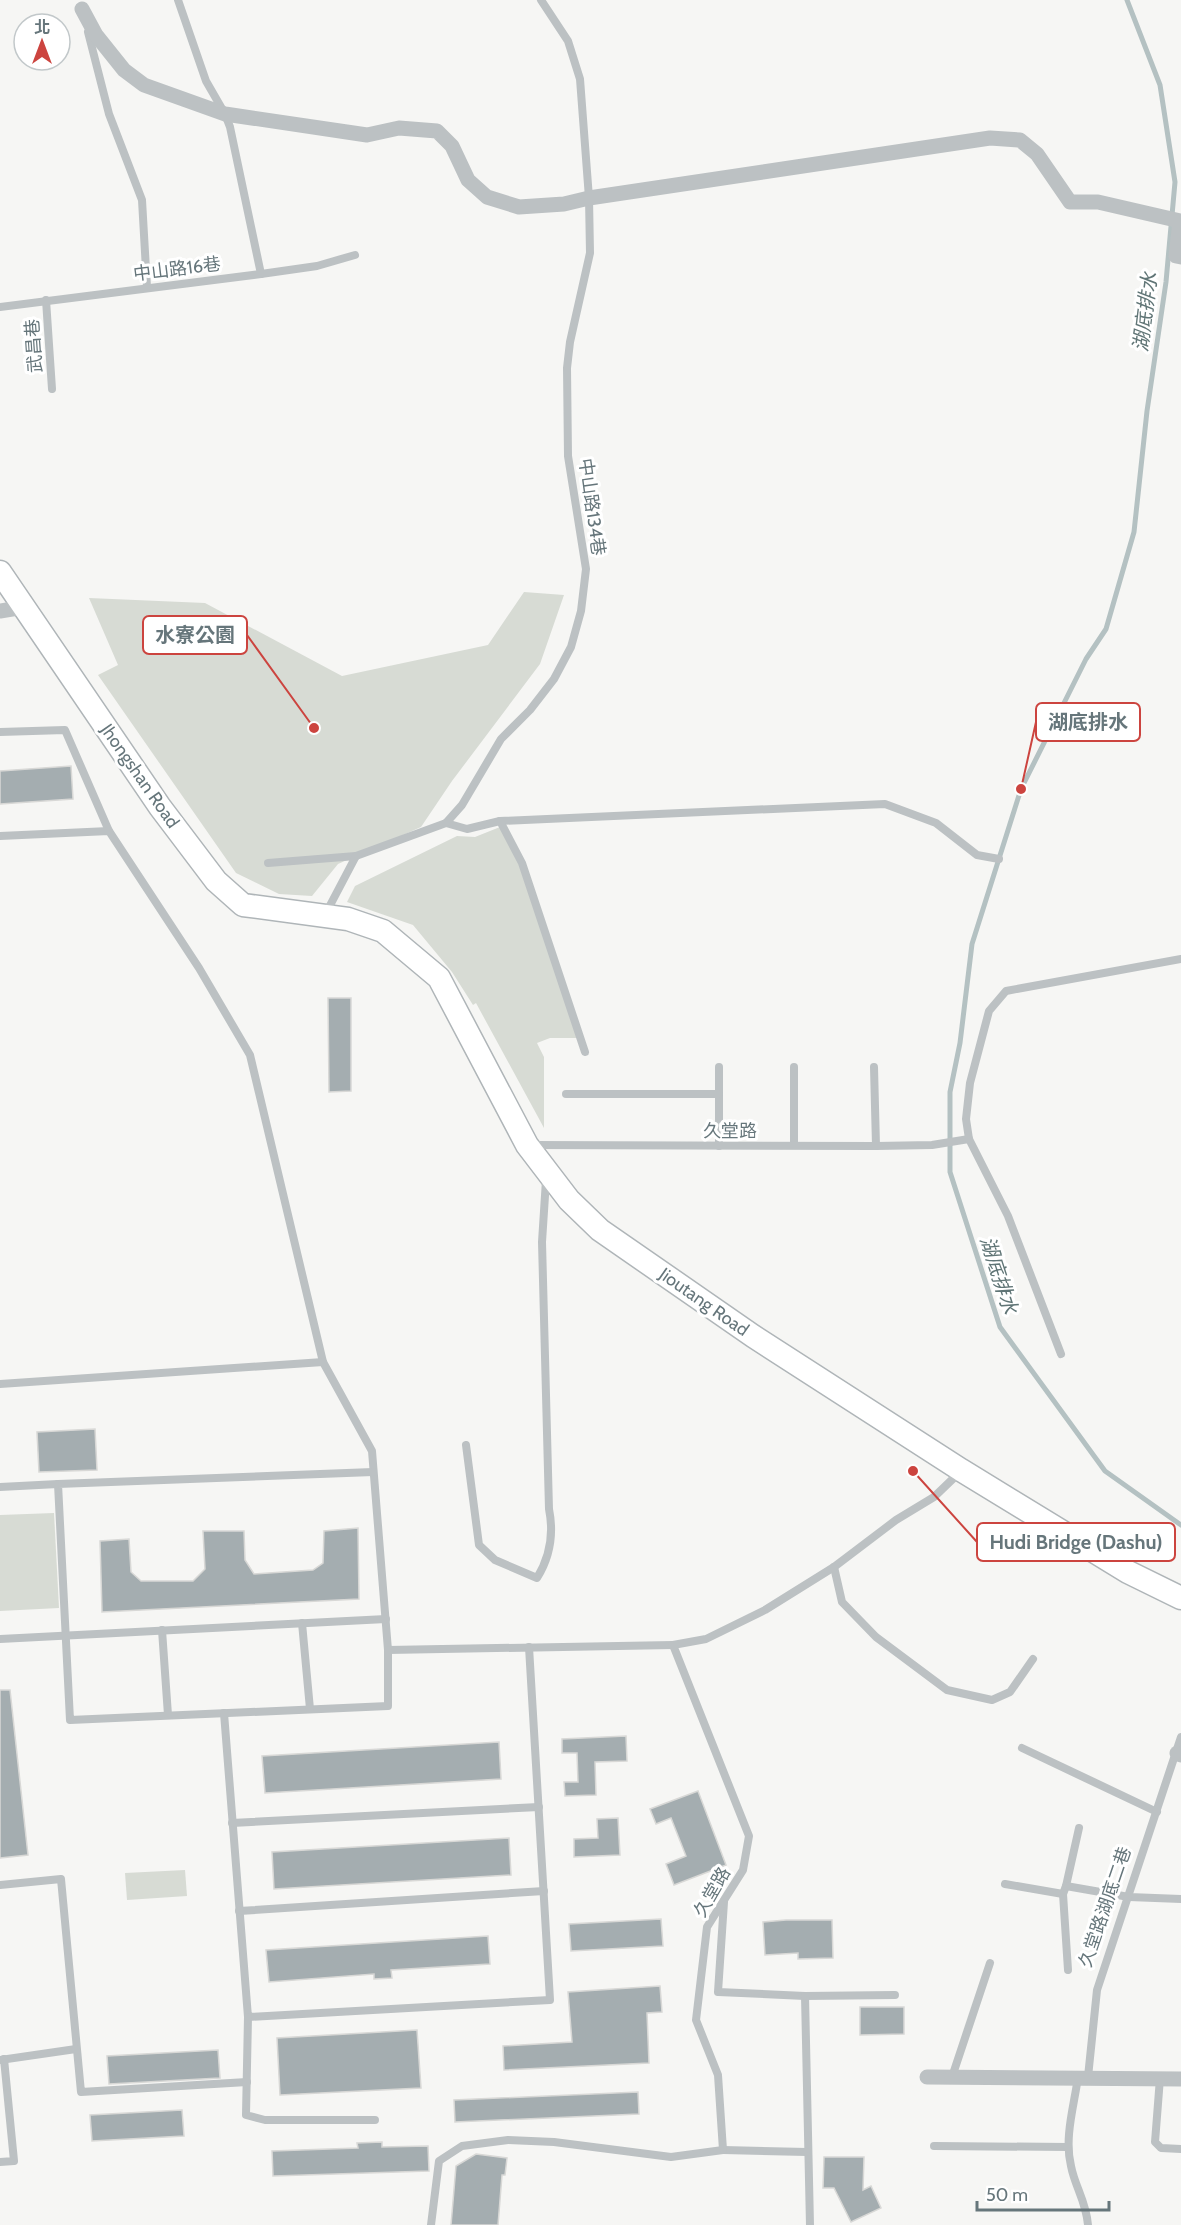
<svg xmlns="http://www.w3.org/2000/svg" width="1181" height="2225" viewBox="0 0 1181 2225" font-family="Cabin,'Noto Sans TC',sans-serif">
	<rect width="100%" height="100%" fill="#f6f6f4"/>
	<g fill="#d7dbd4">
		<path d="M524 592 564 595 540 664 452 781 421 827 338 864 312 896 279 894 236 873 98 675 118 665 89 598 205 603 342 676 488 645Z"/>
		<path d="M500 827 521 868 578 1038H550L537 1043 544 1057V1128L476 1003 473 1005 452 972 413 925 347 902 355 886 457 836 475 837Z"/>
		<path d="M54 1513 59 1608 0 1611V1515Z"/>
		<path d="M185 1870 187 1896 127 1900 125 1873Z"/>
	</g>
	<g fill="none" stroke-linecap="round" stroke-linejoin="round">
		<path stroke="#b4c1c2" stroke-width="5" d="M1127 0 1160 85 1175 182 1166 282 1147 411 1134 532 1106 629 1086 659 1021 789 972 944 960 1043 950 1092V1172L1000 1327 1105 1471 1181 1525"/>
	</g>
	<g fill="#a4adb0" stroke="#d8d8d6" stroke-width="1.5">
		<path d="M71 766 73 799 0 804V771Z"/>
		<path d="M328 998H351V1091L329 1092Z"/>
		<path d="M95 1429 97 1470 39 1472 37 1432Z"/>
		<path d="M358 1528 359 1599 102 1612 100 1541 129 1539 131 1572 141 1581H193L205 1569 203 1531H244L245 1560 254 1574 313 1570 323 1563 324 1531Z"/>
		<path d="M0 1690H10L28 1855 0 1858Z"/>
		<path d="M626 1736 627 1761 595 1762 596 1795 565 1796 564 1782H578L577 1753H562V1739Z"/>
		<path d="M499 1742 501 1779 265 1793 262 1756Z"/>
		<path d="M698 1791 726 1865 674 1885 666 1864 686 1856 671 1818 656 1824 650 1809Z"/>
		<path d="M618 1818 620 1855 574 1857V1839L598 1838 597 1819Z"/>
		<path d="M509 1838 511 1875 274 1889 272 1852Z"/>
		<path d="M661 1919 663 1946 571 1951 569 1924Z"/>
		<path d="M786 1920H832L833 1958 798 1959V1953L765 1955 763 1922Z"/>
		<path d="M488 1936 490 1964 391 1970 392 1978 374 1979V1974L269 1982 266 1950Z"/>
		<path d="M660 1986 662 2012 647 2013 649 2063 504 2070 503 2046 572 2042 568 1992Z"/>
		<path d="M860 2007H904V2034L860 2035Z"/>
		<path d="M417 2030 421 2088 280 2095 277 2038Z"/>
		<path d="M218 2050 220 2078 109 2084 107 2056Z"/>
		<path d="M638 2092 639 2114 455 2122 454 2100Z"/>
		<path d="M182 2110 184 2136 92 2141 90 2115Z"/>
		<path d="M382 2142V2147L428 2146 429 2171 273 2176 272 2151 358 2148 357 2143Z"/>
		<path d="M476 2154 507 2158 505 2175H502L498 2225H451L456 2166Z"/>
		<path d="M824 2157H864L863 2190 871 2186 881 2208 851 2222 834 2188H823Z"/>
	</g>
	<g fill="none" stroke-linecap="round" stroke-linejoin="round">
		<g stroke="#afb5b8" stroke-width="25">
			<path id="secondary" d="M0 572 160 807 216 881 243 905 348 919 383 931 439 978 527 1145 569 1200 600 1230 753 1336 961 1470 1128 1572 1181 1598"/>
		</g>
		<g stroke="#bcc1c3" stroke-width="8">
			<path d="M178 0 206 81 225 114 230 127 261 274"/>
			<path d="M88 32 109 114 142 200 147 287"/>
			<path d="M46 300 52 389"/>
			<path d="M0 307 261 274 317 266 355 255"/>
			<path d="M0 732 65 730 109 831"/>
			<path d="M500 821 885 804 936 823 977 855 999 859"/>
			<path d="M446 823 467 829 500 821 522 863 585 1052"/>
			<path d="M0 836 109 831 199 968 250 1055 323 1362"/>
			<path d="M268 863 356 856"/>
			<path d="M326 913 356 856 446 823 462 805 501 739 530 710 554 679 571 647 581 611 586 569 568 456 567 368 570 342 590 253 589 198 580 79 568 41 541 0"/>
			<path d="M719 1067V1146"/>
			<path d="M794 1067V1145"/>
			<path d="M874 1067 876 1146"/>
			<path d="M566 1094H719"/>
			<path d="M532 1145 876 1146 932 1145 969 1139"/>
			<path d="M1061 1354 1008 1216 969 1139 966 1119 970 1083 989 1011 1006 991 1181 959"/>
			<path d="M0 1384 323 1362 372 1451 388 1650 673 1645"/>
			<path d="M466 1445 479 1545 495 1560 537 1578C550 1557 554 1534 549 1509L542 1242 546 1180"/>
			<path d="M373 1472 58 1484 70 1720 388 1706V1650"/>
			<path d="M0 1487 58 1484"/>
			<path d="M834 1567 842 1602 876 1637 947 1690 992 1700 1010 1692 1033 1659"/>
			<path d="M302 1623 310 1709"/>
			<path d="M162 1630 168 1715"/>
			<path d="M0 1639 386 1619"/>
			<path d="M224 1713 248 2017 550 2000 529 1647"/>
			<path d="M1022 1748 1157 1812"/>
			<path d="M232 1823 539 1807"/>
			<path d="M1079 1828 1066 1886 1129 1897 1181 1899"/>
			<path d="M1005 1884 1063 1894"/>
			<path d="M0 1885 61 1879 81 2092 247 2082"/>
			<path d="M1066 1886 1063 1894 1068 1970"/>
			<path d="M724 1902 718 1992 805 1996 895 1995"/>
			<path d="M239 1911 544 1891"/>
			<path d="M805 1996 810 2225"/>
			<path d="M248 2017 246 2115 265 2120H375"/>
			<path d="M0 2060 76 2049"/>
			<path d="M952 2077 990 1963"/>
			<path d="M1078 2077C1074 2106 1064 2138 1071 2166 1075 2187 1086 2201 1088 2225"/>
			<path d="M1088 2077 1097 1990 1181 1737"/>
			<path d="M1160 2078 1155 2142 1161 2148 1181 2149"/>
			<path d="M934 2146 1068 2147"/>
			<path d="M723 2150 807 2152"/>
			<path d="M0 2162 14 2161 4 2059"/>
			<path d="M431 2225 439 2161 462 2146 508 2140 554 2142 671 2157 723 2150 718 2075 696 2020 707 1927 743 1870 749 1836 673 1645 706 1639 765 1610 834 1567 896 1520 934 1497 960 1472"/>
		</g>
		<g stroke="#bcc1c3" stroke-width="15">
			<path d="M82 9 96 35 124 70 144 85 225 114 367 135 399 128 437 131 452 146 468 180 487 197 519 207 564 204 589 198 990 138 1020 140 1037 154 1070 202H1098L1180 221 1176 256 1181 257"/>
			<path d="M0 611 24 607"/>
			<path d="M1177 1753 1181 1755"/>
			<path d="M927 2077 1181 2079"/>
		</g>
		<use href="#secondary" stroke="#fff" stroke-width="22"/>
	</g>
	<g text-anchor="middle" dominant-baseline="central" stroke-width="6" stroke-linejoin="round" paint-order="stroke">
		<g font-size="18" fill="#66767b" stroke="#fff">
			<text transform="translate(177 269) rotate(-7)">中山路16巷</text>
			<text transform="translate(34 346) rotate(-94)">武昌巷</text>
			<text transform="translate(592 507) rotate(82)">中山路134巷</text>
			<text transform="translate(140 776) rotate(55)">Jhongshan Road</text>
			<text x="730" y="1131">久堂路</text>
			<text transform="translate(704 1302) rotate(35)">Jioutang Road</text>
			<text transform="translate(712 1892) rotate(-60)">久堂路</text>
			<text transform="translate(1105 1907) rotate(-71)">久堂路湖底二巷</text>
		</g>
		<g font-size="20" font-style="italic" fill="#607576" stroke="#fff">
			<text transform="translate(1145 312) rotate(-83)">湖底排水</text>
			<text transform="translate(999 1275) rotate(72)">湖底排水</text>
		</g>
	</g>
	<path fill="none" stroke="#cc443f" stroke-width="2" d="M314 728L247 635M1021 789L1036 722M913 1471L977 1542"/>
	<g fill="#cc443f" stroke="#fff" stroke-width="2">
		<circle cx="314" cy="728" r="6"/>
		<circle cx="1021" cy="789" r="6"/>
		<circle cx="913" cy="1471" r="6"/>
	</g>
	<g fill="#fff" stroke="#cc443f" stroke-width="2">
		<rect x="143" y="616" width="104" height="38" rx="6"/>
		<rect x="1036" y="703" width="104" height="38" rx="6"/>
		<rect x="977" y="1523" width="198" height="38" rx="6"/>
	</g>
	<g font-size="20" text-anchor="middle" font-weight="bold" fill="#66767b">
		<text x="195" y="642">水寮公園</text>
		<text x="1088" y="729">湖底排水</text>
		<text x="1076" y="1549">Hudi Bridge (Dashu)</text>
	</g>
	<g transform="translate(42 42)"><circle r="28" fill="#ffffff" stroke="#c2c8ca" stroke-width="1.5"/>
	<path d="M0-4.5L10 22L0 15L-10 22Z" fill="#cc443f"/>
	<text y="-9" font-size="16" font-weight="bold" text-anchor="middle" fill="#66767b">北</text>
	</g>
	<path d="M977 2201v9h132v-9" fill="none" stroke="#66767b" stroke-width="3"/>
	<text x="986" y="2201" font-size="18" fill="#66767b" stroke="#ffffff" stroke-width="4.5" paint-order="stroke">50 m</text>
</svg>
